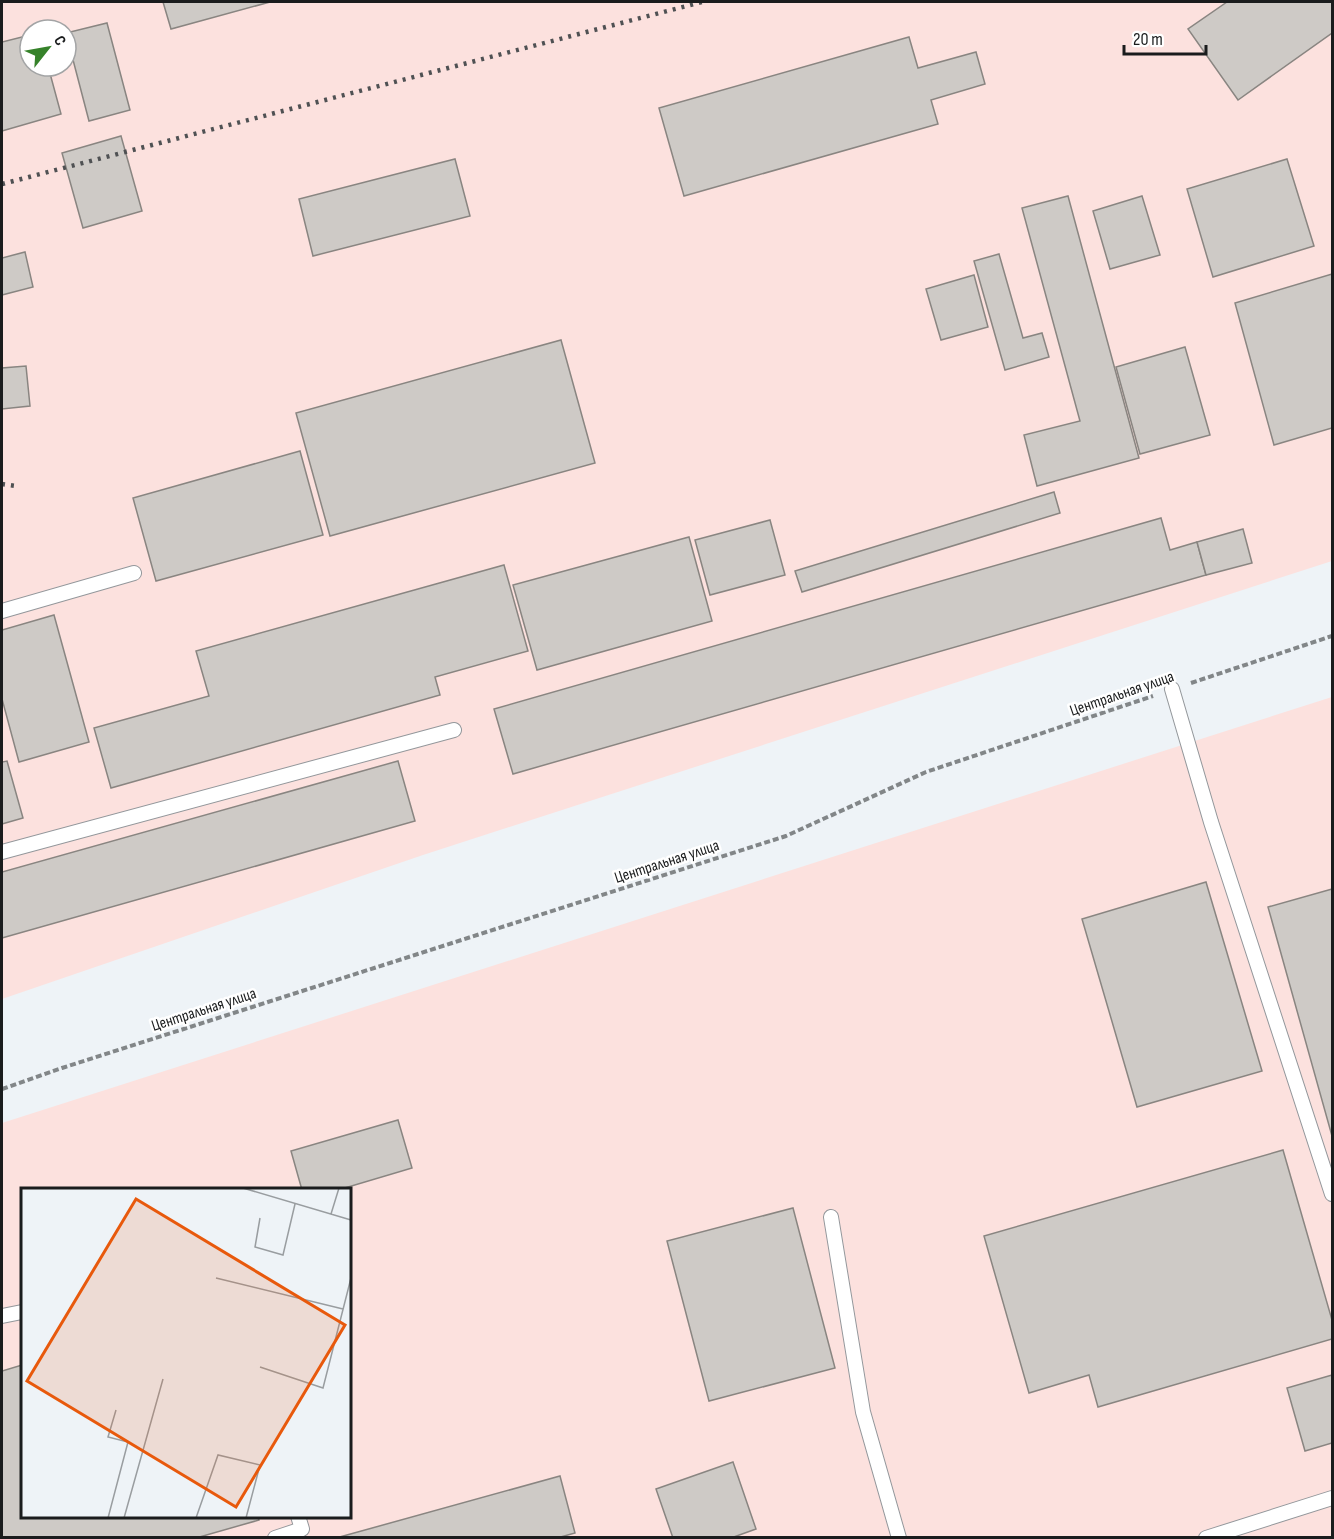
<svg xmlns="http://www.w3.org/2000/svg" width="1334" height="1539" viewBox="0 0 1334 1539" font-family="'Sofia Sans Condensed',sans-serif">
	<rect width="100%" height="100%" fill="#eef3f7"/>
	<g fill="#fce1de" fill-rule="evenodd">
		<path d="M2 2H1332V561L423 855 2 999ZM30 30H66V66H30Z"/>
		<path d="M1332 697V1537H2V1123ZM22 1190H350V1516H22Z"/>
	</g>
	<g fill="#cecac6" stroke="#898581" stroke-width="1.5">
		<path d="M163 2H270L171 29Z"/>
		<path d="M1227 2H1332V33L1238 100 1188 29Z"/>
		<path d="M107 23 130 110 89 121 66 33Z"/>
		<path d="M30 35V66H48L61 114 2 131V42Z"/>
		<path d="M909 37 918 68 976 52 985 84 931 100 938 124 684 196 659 108Z"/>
		<path d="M121 136 142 211 83 228 62 153Z"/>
		<path d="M455 159 470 216 313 256 299 199Z"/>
		<path d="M1287 159 1314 246 1213 277 1187 189Z"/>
		<path d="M1068 196 1139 458 1037 486 1024 435 1080 421 1022 208Z"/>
		<path d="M1142 196 1160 255 1110 269 1093 211Z"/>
		<path d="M25 252 33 287 2 295V258Z"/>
		<path d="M999 254 1023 338 1042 333 1049 357 1005 370 974 261Z"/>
		<path d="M1332 274V428L1274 445 1235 303Z"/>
		<path d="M974 275 988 327 941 340 926 289Z"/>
		<path d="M561 340 595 463 330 536 296 413Z"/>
		<path d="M1185 347 1210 435 1140 454 1116 367Z"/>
		<path d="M26 366 30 406 2 409V368Z"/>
		<path d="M300 451 323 535 156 581 133 498Z"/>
		<path d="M1054 492 1060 513 802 592 795 571Z"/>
		<path d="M1161 518 1170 550 1197 542 1206 575 513 774 494 709Z"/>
		<path d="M770 520 785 575 710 595 695 540Z"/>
		<path d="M1243 529 1252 563 1206 575 1197 542Z"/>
		<path d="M689 537 712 621 537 670 513 585Z"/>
		<path d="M504 565 528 651 435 677 440 695 111 788 94 728 209 696 196 651Z"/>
		<path d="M54 615 89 742 19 762 2 699V630Z"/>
		<path d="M7 761 23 818 2 824V762Z"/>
		<path d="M398 761 415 821 2 938V872Z"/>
		<path d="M1206 882 1262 1071 1137 1107 1082 919Z"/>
		<path d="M1332 889V1136L1268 907Z"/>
		<path d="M398 1120 412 1168 338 1190H302L291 1151Z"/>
		<path d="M1283 1150 1332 1320V1339L1098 1407 1089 1375 1029 1393 984 1236Z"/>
		<path d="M793 1208 835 1368 709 1401 667 1241Z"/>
		<path d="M22 1365V1516H258L259 1520 196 1538H2V1371Z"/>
		<path d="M1332 1375V1443L1305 1451 1287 1388Z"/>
		<path d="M733 1462 756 1529 731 1538H673L656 1489Z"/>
		<path d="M560 1476 575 1533 557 1538H336Z"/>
	</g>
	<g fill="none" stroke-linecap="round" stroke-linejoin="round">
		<g stroke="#93979b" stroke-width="16">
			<g id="lane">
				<path d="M2 611 134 573"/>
				<path d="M1172 689 1211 822 1332 1194"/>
				<path d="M2 852 454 730"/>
				<path d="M831 1217 863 1412 899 1538"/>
				<path d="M2 1316 22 1312"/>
				<path d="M275 1538 302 1529 298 1516"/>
				<path d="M1206 1538 1332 1498"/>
			</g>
		</g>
		<g stroke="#828688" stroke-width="4" stroke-dasharray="6 3" stroke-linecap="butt">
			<path d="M1191 683 1332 636"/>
			<path d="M2 1089 62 1068 786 836 926 772 1153 696"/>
		</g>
		<use href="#lane" stroke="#fff" stroke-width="14"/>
		<g stroke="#4f5153" stroke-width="4.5" stroke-dasharray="3 6" stroke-linecap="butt">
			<path d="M2 184 702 2"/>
			<path d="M2 484 16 486"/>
		</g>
	</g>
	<g text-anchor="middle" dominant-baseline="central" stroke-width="5" stroke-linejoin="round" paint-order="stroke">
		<g font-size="16" fill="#1a1c1d" stroke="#fff">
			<text transform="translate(1122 694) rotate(-19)">Центральная улица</text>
			<text transform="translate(667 862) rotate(-18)">Центральная улица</text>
			<text transform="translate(204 1010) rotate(-18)">Центральная улица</text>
		</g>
	</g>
	<g transform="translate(21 1188)">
		<rect width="330" height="330" fill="#eef3f7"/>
		<path fill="none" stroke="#999da0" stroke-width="1.5" d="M222 0 330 32M310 26 318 0M239 30 234 59 262 67 274 16M195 90 322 121M239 179 302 200 330 90M87 330 107 254 87 249 95 222M103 330 142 191M175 330 197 267 239 277 225 330"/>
		<path fill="#e8590c" fill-opacity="0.15" stroke="#e8590c" stroke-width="3" d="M115 11 324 137 215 319 6 193Z"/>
		<rect width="330" height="330" fill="none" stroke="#1a1c1d" stroke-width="3"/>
	</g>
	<rect width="1334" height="1539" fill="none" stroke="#1a1c1d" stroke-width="6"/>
	<g transform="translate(48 48) rotate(59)"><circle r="28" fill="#ffffff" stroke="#a3a4a5" stroke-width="1.5"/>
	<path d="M0-4.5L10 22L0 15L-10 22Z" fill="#36822a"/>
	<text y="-9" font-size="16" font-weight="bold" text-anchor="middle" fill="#1a1c1d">С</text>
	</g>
	<path d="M1124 45v9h82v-9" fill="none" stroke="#1a1c1d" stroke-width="3"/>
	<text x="1133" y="45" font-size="18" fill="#1a1c1d" stroke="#ffffff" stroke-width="4.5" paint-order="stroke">20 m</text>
</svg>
